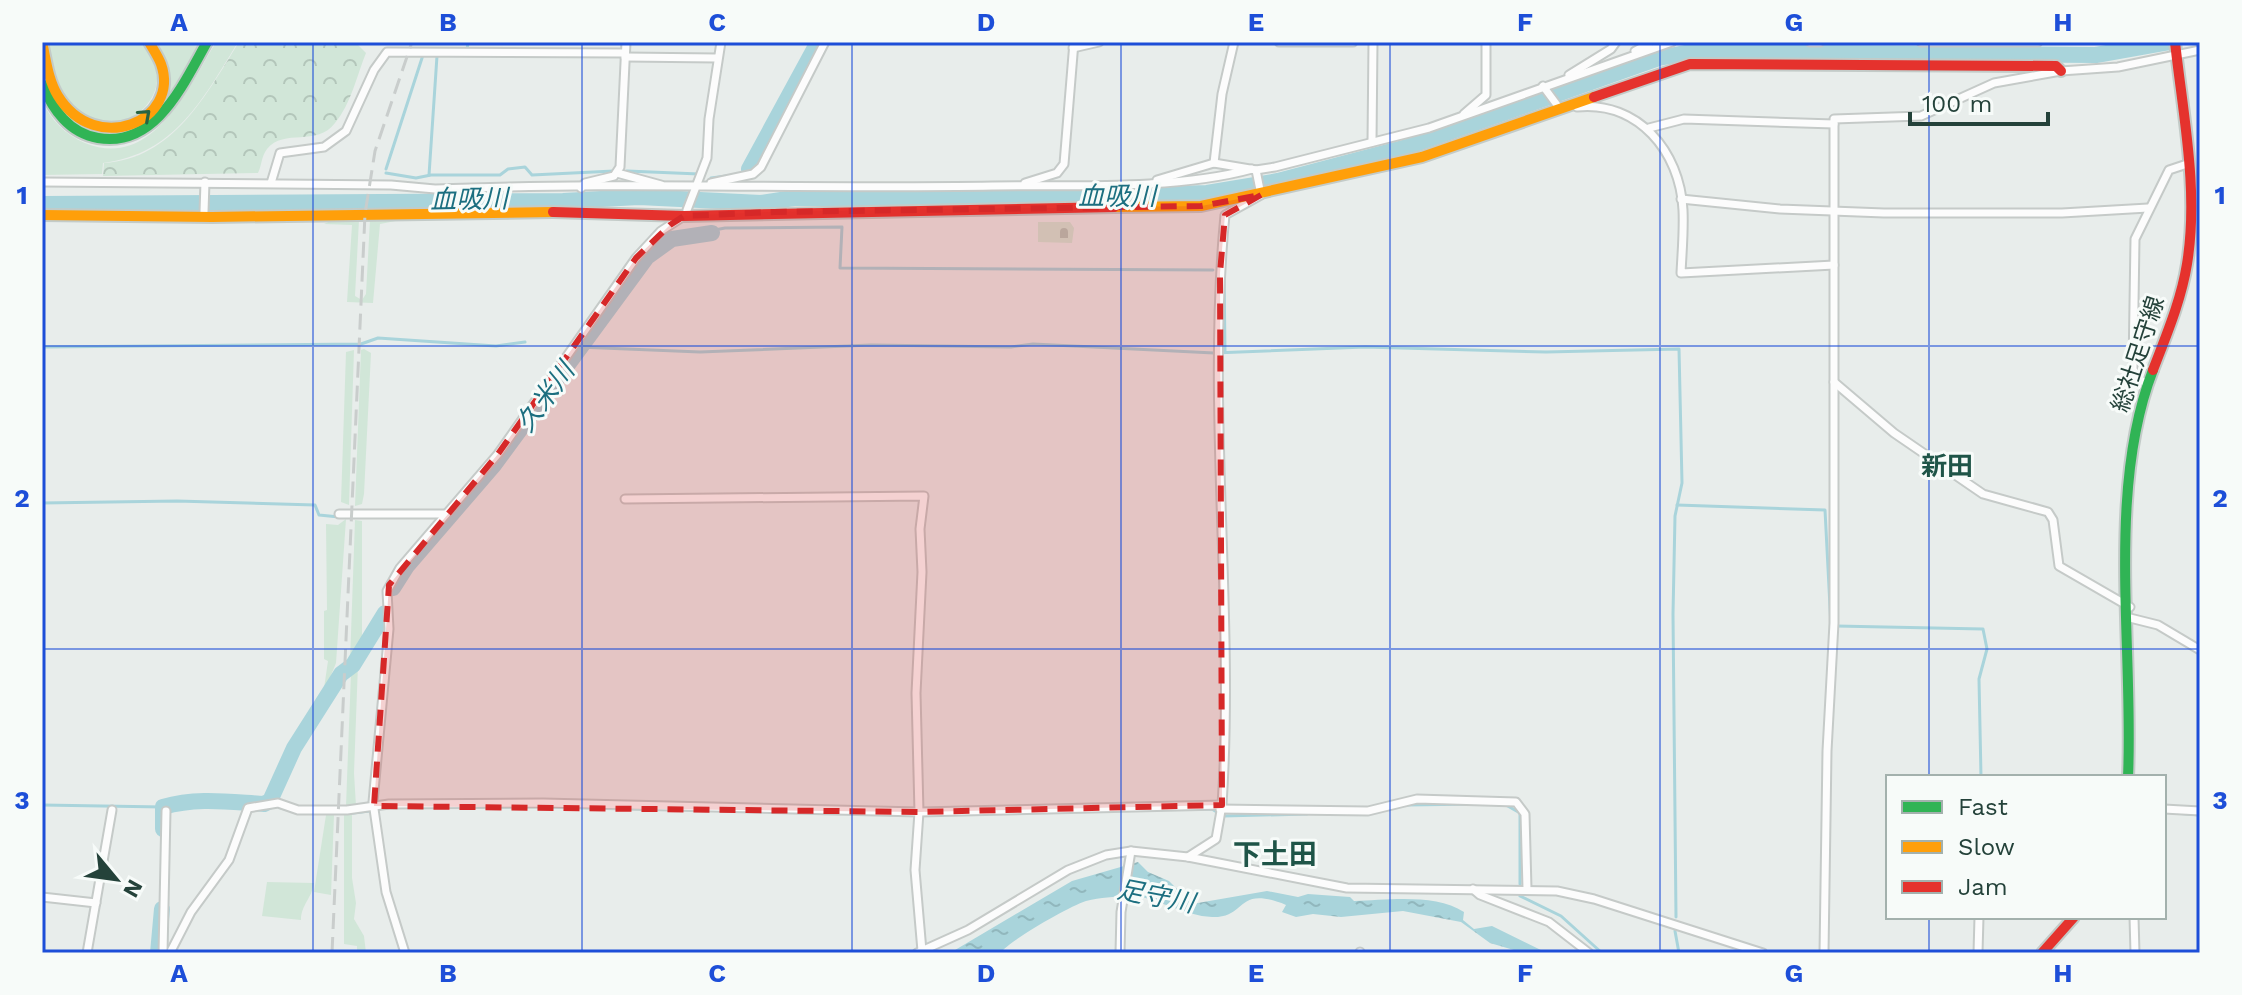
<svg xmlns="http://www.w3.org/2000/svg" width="2242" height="995" viewBox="0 0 2242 995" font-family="'Work Sans','Noto Sans JP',sans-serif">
	<defs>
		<pattern id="cemetery-stones" width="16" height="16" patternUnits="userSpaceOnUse" patternTransform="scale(2)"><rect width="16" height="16" fill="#d1e6d8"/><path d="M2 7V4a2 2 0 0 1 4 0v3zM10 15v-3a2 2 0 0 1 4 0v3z" fill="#b3c6ba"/></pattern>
		<pattern id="park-crowns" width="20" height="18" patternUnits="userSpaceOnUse" patternTransform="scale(2)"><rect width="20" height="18" fill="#d1e6d8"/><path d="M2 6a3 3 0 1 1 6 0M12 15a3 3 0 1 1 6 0" fill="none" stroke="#b3c6ba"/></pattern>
		<pattern id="water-ripples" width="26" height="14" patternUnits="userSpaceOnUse" patternTransform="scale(2)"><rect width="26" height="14" fill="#a9d4db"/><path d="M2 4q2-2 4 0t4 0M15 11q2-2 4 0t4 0" fill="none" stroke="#91b7bd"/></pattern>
	</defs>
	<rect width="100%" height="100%" fill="#e8edeb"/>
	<g fill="#d1e6d8">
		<path d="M48 42H141C196 98 97 165 62 90 55 76 52 58 48 42Z"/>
		<path d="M157 42H202L164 102C163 80 174 68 157 42Z"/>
		<path d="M216 42H238C203 99 175 154 103 163L102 174 42 175V100C50 120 66 135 85 143 153 171 189 86 216 42Z"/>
		<path d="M411 218 380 224 373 303 347 302 352 225 324 224 335 219 359 220 355 296 362 300 366 294 370 220Z"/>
		<path d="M364 349 371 353 364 494 362 504 355 506 361 350Z"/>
		<path d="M354 350 349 505 341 502 346 352Z"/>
		<path d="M346 519 336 663 323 695 328 661 324 659V611L327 610 326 524 338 525Z"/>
		<path d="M355 520 362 521V637L350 662Z"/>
		<path d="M358 664 354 773 356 806H346L351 673Z"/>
		<path d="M352 814V878L356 903 354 919 364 936 366 953H357V946L344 944V815Z"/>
		<path d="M326 815H334L331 895 314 892Z"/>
		<path d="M267 882 314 883C312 898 301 905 301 920L262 916Z"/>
	</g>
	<path fill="url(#cemetery-stones)" d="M1038 222H1070L1074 228 1072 243 1038 242Z"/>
	<path fill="url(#park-crowns)" d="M239 42H360L358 45 366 53C357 75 351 104 335 123 317 147 284 128 267 149 261 157 262 165 258 173L103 176 104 163C173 159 206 95 239 42Z"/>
	<path fill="url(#water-ripples)" d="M1138 862 1148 872 1169 881 1192 904 1267 891 1298 897 1308 894 1350 897 1354 901C1387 900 1435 893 1464 912L1463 920 1474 929 1492 926 1547 953H1524L1490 943 1461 922 1403 911 1341 917 1313 914 1296 917 1282 912 1286 905C1235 884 1248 918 1212 917 1185 916 1157 898 1128 894 1114 898 1101 897 1086 901 1068 907 1012 939 1000 953H950L1072 881Z"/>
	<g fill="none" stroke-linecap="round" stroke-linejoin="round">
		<g stroke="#a9d4db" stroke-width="3">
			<path d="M467 50 468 42"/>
			<path d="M386 169 423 55"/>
			<path d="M627 171 699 174"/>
			<path d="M386 173 416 178 431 175H500L508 169 525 167 532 175 614 171"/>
			<path d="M429 175 437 56"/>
			<path d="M711 178 734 175"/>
			<path d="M382 203 383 200"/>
			<path d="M699 233 725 228 842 227 840 268 1213 270"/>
			<path d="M1224 270 1225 352"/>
			<path d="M42 347 361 344 378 338 496 346 525 342"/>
			<path d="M578 347 700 352 871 345 1011 347 1033 344 1214 353 1365 347 1546 352 1679 349 1682 483 1675 516 1673 614 1676 917"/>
			<path d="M42 503 177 501 315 505 319 515 339 517"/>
			<path d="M1677 505 1825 510 1831 626"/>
			<path d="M1836 626 1983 629 1987 649 1979 679 1981 777"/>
			<path d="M42 805 163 807"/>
			<path d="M1406 805 1478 804"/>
			<path d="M1506 805 1520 813V884"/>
			<path d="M413 807H526"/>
			<path d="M553 807 646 809"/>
			<path d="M281 808 301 813"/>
			<path d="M1197 809H1212L1223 816 1307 814"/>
			<path d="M745 811 909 815"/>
			<path d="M2164 812 2200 815"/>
			<path d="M353 813 369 811"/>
			<path d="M921 815 1057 812"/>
			<path d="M1520 896 1561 916 1602 953"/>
			<path d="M1675 931 1679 953"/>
		</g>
		<g stroke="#a9d4db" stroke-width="16">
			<path d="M749 169 818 42"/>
			<path d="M42 204 563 201 639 197 761 203 794 198H1054L1207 193 1278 181 1407 147 1659 58 1690 52 2096 55 2169 42"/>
			<path d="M393 588 407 566 494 465 647 257 672 239 712 233"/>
			<path d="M163 829V807C197 797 229 802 264 804L270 801 294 748 341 674 353 665 385 613"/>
			<path d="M158 953 162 909"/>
		</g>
		<g stroke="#c5cac8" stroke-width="11">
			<g id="street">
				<path d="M1279 42H1353"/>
				<path d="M1810 42H1820"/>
				<path d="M1921 42H2038"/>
				<path d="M1073 48 1099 42"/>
				<path d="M1635 51 1652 42"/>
				<path d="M625 57 717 58"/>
				<path d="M1569 75 1611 49 1616 42"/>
				<path d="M1543 86 1560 109"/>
				<path d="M1577 107C1638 101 1680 151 1683 210 1684 231 1682 252 1681 273L1834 265"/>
				<path d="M1464 114 1486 95V42"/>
				<path d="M1649 128 1684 119 1834 124V119L1921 116 1994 83 2061 71 2118 67 2200 50"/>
				<path d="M1372 142 1373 42"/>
				<path d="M1214 163 1222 94 1234 42"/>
				<path d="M617 173 661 185"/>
				<path d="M1157 180 1214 163 1256 170 1275 167 1429 128 1672 42"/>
				<path d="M42 182 391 185 435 189C620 182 807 189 993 186 1074 185 1175 190 1252 169"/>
				<path d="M271 183 280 153 324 147 346 131 374 70 387 52 625 53"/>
				<path d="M711 183 753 174 761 167 825 42"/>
				<path d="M1025 183 1057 173 1064 164 1074 42"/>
				<path d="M581 188 585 183 614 176 620 167 626 42"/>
				<path d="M1681 199 1780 209 1884 213H2062L2148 208"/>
				<path d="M687 210 707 158 709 119 721 42"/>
				<path d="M204 212 205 182"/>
				<path d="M1834 382 1894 433 1983 494 2048 512 2053 520 2059 566 2130 607"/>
				<path d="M2146 383 2137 378 2133 369 2135 239 2169 170 2187 164"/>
				<path d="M625 499 924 496 920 529 922 572 916 693 919 812 915 870 922 951"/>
				<path d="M339 514H446"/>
				<path d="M2130 618 2158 625 2200 650"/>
				<path d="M1220 809 1368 811 1417 799 1516 802 1525 814 1527 889"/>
				<path d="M2164 809 2200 811"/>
				<path d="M1188 857 1216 839 1222 805C1235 609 1206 411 1225 215L1261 195 1256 170"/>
				<path d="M1473 889 1480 895 1549 922 1589 953"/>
				<path d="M42 897 96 903"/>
				<path d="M2134 917 2135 953"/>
				<path d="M1360 952V953"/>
				<path d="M87 953 112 810"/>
				<path d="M163 953 166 811"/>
				<path d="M170 953 191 912 229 860 248 808 278 803 298 810H347L389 804 543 803 919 812 1222 805"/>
				<path d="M405 953 386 892 373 802 389 629 387 591 400 568 498 454 636 258 661 231 684 216"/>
				<path d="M917 953 968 930 1068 870 1106 855 1131 851 1188 857 1347 888 1557 891 1594 899 1763 953"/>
				<path d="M1120 953 1121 912 1131 851"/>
				<path d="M1824 953 1827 751 1834 623V124"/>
				<path d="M1978 953 1979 917"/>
			</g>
		</g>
		<g stroke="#c3cbc8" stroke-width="14">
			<g id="fast">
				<path d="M42 84C53 110 69 133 98 138 156 148 183 84 207 42"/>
				<path d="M2128 777C2134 648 2106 491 2153 370"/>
			</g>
		</g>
		<g stroke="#c3cbc8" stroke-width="14">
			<g id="slow">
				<path d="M42 42C46 59 48 80 58 96 96 157 181 121 161 64 158 56 153 49 149 42"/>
				<path d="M1114 207 1201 206 1422 157 1594 97"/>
				<path d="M42 215 212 217 553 212"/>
			</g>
		</g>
		<g stroke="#c3cbc8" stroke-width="14">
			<g id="jam">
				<path d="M1594 97 1690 64 2056 66 2061 71"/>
				<path d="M553 212 684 216 1114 207"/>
				<path d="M2153 370C2166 336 2181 301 2187 264 2199 191 2183 115 2175 42"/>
				<path d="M2042 953 2074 917"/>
			</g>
		</g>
		<use href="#street" stroke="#fcfcfc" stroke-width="7"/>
		<use href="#fast" stroke="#30b455" stroke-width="10"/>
		<use href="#slow" stroke="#ff9f0a" stroke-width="10"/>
		<use href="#jam" stroke="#e5322d" stroke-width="10"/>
		<path stroke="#c9cdcc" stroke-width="3" stroke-dasharray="16 8" stroke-linecap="butt" d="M332 953 365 214 375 151 412 42"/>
	</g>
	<defs><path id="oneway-chevron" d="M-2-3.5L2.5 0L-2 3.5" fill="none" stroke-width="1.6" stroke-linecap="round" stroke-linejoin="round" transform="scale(2)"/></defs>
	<use stroke="#286442" href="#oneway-chevron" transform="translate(145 115) rotate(-42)"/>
	<path fill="#d62828" fill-opacity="0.2" stroke="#d62828" stroke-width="6" stroke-dasharray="16 10" stroke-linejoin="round" d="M1261 195 1225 215 1220 273 1222 805 919 812 374 806 389 585 498 454 636 258 670 225 684 216 774 212 1201 206Z"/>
	<path fill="none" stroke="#1d4ed8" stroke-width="2" stroke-opacity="0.55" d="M313 42V953M582 42V953M852 42V953M1121 42V953M1390 42V953M1660 42V953M1929 42V777M42 346H2200M42 649H2200M1929 917V953"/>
	<g text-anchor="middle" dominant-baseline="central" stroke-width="6" stroke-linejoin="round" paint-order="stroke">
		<g font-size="24" fill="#24423a" stroke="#f7fbf9">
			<text transform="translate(2138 354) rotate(-72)">総社足守線</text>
		</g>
		<g font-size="26" font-style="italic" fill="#1c6f80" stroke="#f7fbf9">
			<text x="1117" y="196">血吸川</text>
			<text transform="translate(469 199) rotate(-1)">血吸川</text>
			<text transform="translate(545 397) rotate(-54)">久米川</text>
			<text transform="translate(1156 896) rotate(11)">足守川</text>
		</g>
		<g font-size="26" font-weight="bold" fill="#1f5548" stroke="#f7fbf9">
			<text x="1947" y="466">新田</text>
		</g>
		<g font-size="28" font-weight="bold" fill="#1f5548" stroke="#f7fbf9">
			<text x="1275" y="854">下土田</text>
		</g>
	</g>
	<rect width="2242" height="995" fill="none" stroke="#f7fbf9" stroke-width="88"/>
	<rect x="1886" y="775" width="280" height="144" fill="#f7fbf9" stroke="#a3b1ad" stroke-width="2"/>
	<rect x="1902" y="801" width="40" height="12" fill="#30b455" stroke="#a3b1ad" stroke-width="2"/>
	<text x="1958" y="815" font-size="24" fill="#24423a">Fast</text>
	<rect x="1902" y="841" width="40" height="12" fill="#ff9f0a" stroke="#a3b1ad" stroke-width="2"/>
	<text x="1958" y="855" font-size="24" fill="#24423a">Slow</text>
	<rect x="1902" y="881" width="40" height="12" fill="#e5322d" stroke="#a3b1ad" stroke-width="2"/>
	<text x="1958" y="895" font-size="24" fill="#24423a">Jam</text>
	<g transform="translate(116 879) rotate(119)" stroke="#f7fbf9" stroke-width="6" paint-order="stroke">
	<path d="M0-6L14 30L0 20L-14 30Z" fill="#24423a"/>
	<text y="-12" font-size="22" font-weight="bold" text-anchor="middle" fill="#24423a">N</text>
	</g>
	<path d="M1910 112v12h138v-12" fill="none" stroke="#24423a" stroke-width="4"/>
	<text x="1922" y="112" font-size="24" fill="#24423a" stroke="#f7fbf9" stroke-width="6" paint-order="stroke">100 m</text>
	<rect x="44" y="44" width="2154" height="907" fill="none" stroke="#1d4ed8" stroke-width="3"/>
	<g font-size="26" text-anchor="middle" font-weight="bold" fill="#1d4ed8">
		<text x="179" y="31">A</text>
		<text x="448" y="31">B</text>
		<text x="717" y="31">C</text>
		<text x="986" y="31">D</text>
		<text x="1256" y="31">E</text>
		<text x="1525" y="31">F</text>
		<text x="1794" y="31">G</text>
		<text x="2063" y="31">H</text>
		<text x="22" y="204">1</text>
		<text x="2220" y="204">1</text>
		<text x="22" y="507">2</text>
		<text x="2220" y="507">2</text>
		<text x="22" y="809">3</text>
		<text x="2220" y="809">3</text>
		<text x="179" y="982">A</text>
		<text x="448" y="982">B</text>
		<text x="717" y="982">C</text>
		<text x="986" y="982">D</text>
		<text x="1256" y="982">E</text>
		<text x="1525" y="982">F</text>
		<text x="1794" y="982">G</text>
		<text x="2063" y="982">H</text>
	</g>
</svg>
